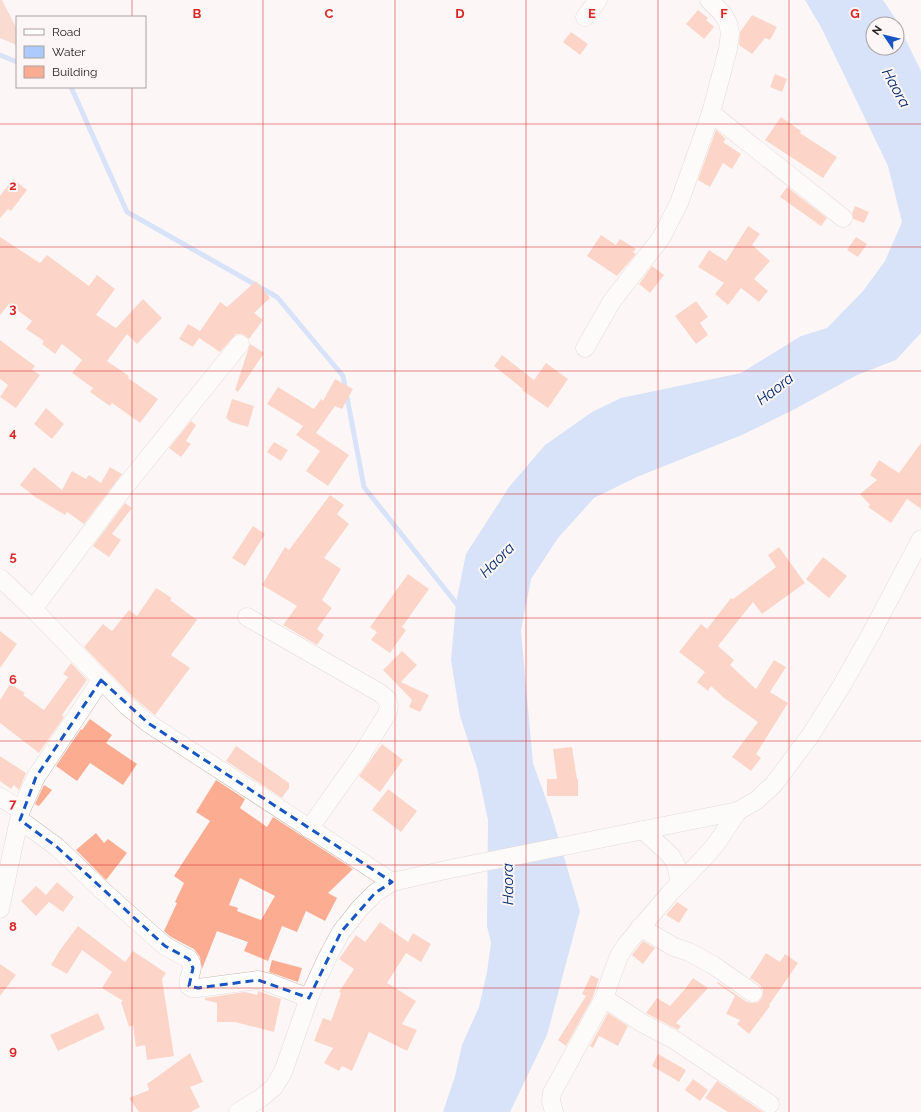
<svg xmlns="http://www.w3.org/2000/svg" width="921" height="1112" viewBox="0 0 921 1112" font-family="Raleway,sans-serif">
	<rect width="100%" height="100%" fill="#fcf7f6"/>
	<path fill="#f6b9a4" d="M0 0H2L17 29V45L0 38Z"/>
	<path fill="#adcafc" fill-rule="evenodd" d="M805 0H883L895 18 921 71V333L896 360 857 375 795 409 742 435 637 477 594 498 558 538 531 579 521 631 533 763 551 813 580 911 547 1035 510 1112H443L455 1076 462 1045 479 1007 487 972 491 943 487 926 488 820 477 768 460 716 451 660 456 603 466 554 509 487 545 445 592 412 621 398 741 373 801 336 827 328 863 291 885 261 902 222 888 166 821 27ZM873 24H897V48H873Z"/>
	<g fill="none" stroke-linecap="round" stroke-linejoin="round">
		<g stroke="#adcafc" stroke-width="5">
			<path d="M0 55 17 62"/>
			<path d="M71 87 127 212 277 297 343 376 364 487 460 608"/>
		</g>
	</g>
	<g fill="#fcac91" fill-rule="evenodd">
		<path d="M698 10 708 18 706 20 714 27 704 39 686 24Z"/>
		<path d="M752 15 777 27 770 40 765 38 752 54 739 45 740 32Z"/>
		<path d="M571 32 588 44 580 55 563 42Z"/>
		<path d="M775 74 787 79 782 92 770 87Z"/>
		<path d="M781 117 801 131 800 133 837 157 823 178 765 140Z"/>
		<path d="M716 130 726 139 723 142 741 154 732 169 723 163 710 187 698 180Z"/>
		<path d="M13 179 27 190 11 211 8 209 0 218V196Z"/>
		<path d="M787 187 827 218 821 226 780 197Z"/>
		<path d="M855 206 869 212 864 223 853 219 852 213Z"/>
		<path d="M748 226 760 234 752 245 770 261 754 279 768 291 759 302 741 288 728 305 715 294 724 283 698 267 709 250 726 261Z"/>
		<path d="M601 235 616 245 620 239 636 249 633 252 636 254 617 276 587 256Z"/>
		<path d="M0 237 40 263 47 255 89 286 97 275 115 289 96 315 116 328 143 299 162 318 137 344 127 334 107 361 129 376 128 378 158 399 140 423 112 403 110 406 90 392 93 388 72 373 82 360 62 344 55 354 42 344 44 341 26 329 32 321 9 304 0 315Z"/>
		<path d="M856 237 867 244 858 257 847 250Z"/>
		<path d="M652 266 664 275 650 293 639 284Z"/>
		<path d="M256 281 270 298 254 313 263 320 249 339 246 336 242 334H236L220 352 199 338 193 347 179 339 188 324 200 331 220 302 227 307Z"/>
		<path d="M696 301 708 317 700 323 708 335 696 344 675 316Z"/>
		<path d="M0 340 35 366 32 370 40 375 16 408 0 397 8 385 0 379Z"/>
		<path d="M250 344 264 353 238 392 235 390Z"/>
		<path d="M502 355 534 380 546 363 568 379 548 408 522 390 523 389 494 366Z"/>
		<path d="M335 379 353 389 342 409 335 406 316 433 349 455 328 486 306 471 320 451 296 435 303 426 267 404 278 387 314 409 321 399 323 401Z"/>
		<path d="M232 399 254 406 248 427 231 422 226 418Z"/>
		<path d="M46 408 64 424 52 439 34 424Z"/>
		<path d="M191 421 196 425 186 441 191 444 181 457 169 448Z"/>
		<path d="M274 442 288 450 281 461 267 452Z"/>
		<path d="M921 443V509L907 499 891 523 868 507 870 505 860 494 877 480 870 475 879 460 899 473Z"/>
		<path d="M34 467 62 490 72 471 86 479 89 475 101 483 110 467 122 474 84 524 67 512 65 515 35 497 20 485Z"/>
		<path d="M330 495 344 505 337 514 349 524 324 558 341 569 322 600 332 608 317 629 324 635 317 645 283 625 297 606 262 585 285 547 289 550Z"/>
		<path d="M125 503 132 508 112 534 121 540 109 557 93 546Z"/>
		<path d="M253 526 265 534 245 566 232 558Z"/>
		<path d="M779 547 805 583 762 614 753 602 718 646 734 660 730 665 756 689 774 660 786 667 770 692 788 703 756 754 761 758 751 771 732 757 758 722 724 698 711 686 708 691 697 682 705 672 679 652 701 624 707 629 731 598 733 599 776 567 768 555Z"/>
		<path d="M823 557 847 576 829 598 806 579Z"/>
		<path d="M408 574 429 589 402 627 406 630 390 653 371 640 377 632 370 627Z"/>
		<path d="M156 588 172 598 170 600 197 620 171 655 190 668 155 715 134 698 84 647 103 624 112 631 129 610 137 616Z"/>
		<path d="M0 631 17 644 0 668Z"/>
		<path d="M402 651 417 665 401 682 429 695 420 712 409 707 412 700 383 670Z"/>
		<path d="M71 663 87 680 62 715 64 717 39 753 0 723V700L10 684 25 693 23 695 44 710 68 677 63 674Z"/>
		<path d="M90 719 112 735 106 743 137 764 123 785 90 763 77 781 56 766 81 729 82 730Z"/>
		<path d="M382 744 403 760 380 792 359 776Z"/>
		<path d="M236 746 289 783V788L282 798 226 761Z"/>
		<path d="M572 747 577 779H578V796H547V779H557L553 749Z"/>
		<path d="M0 756 26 773 19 790 14 785 11 789 0 781Z"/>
		<path d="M216 780 245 799 240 808 267 827 273 817 353 869 328 893 337 898 325 921 306 911 297 932 282 926 268 961 244 951 248 942 217 931 202 969 200 957 194 949 171 937 164 931 177 903 175 902 184 883 174 876 210 821 196 812ZM240 878 275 896 261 920 237 911 238 908 229 905Z"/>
		<path d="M44 785 52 790 39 806 35 804Z"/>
		<path d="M388 789 417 811 401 832 372 810Z"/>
		<path d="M96 833 104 843 108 839 127 853 106 880 76 850Z"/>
		<path d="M57 882 74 897 63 912 49 902 36 916 21 901 36 886 46 895Z"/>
		<path d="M677 902 688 909 679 923 666 915Z"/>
		<path d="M380 922 408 942 413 933 431 944 421 962 406 953 387 983 416 1001 402 1024 417 1030 407 1051 369 1032 352 1071 342 1066 339 1071 324 1063 333 1048 314 1041 323 1018 331 1021 341 993 339 992 354 969 339 959 356 935 365 942Z"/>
		<path d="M78 926 125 962 133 951 166 973 162 979 174 1056 147 1060 145 1045 136 1047 133 1025 129 1027 121 1002 123 1001 102 988 112 972 82 950 67 974 51 965 60 950Z"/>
		<path d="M643 941 655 948 643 964 632 955Z"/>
		<path d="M766 953 780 962 785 954 798 963 769 1005 770 1006 749 1034 737 1024 740 1020 726 1014 735 996 717 983 718 982 747 1002 752 1003 758 1002 761 999 763 994V989L759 984 750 978Z"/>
		<path d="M272 960 302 968 298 982 269 972Z"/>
		<path d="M0 964 16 975 0 996Z"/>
		<path d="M591 975 599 979 592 999 582 994Z"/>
		<path d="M693 978 708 988 676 1023 681 1026 678 1030 646 1013 657 998 670 1006 685 989Z"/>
		<path d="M258 991 281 999 274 1032 235 1022H217V1003L205 1000V998L245 992 257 995Z"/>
		<path d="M586 996 592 999 566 1046 558 1040Z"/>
		<path d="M98 1013 105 1029 58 1051 50 1035Z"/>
		<path d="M608 1013 628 1026 618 1046 599 1036 593 1048 590 1046Z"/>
		<path d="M190 1053 203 1082 190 1087 200 1107 191 1112H139L129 1098 149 1090 147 1084Z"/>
		<path d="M658 1054 686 1070 679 1082 652 1066Z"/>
		<path d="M693 1079 708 1090 700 1101 685 1090Z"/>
		<path d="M717 1081 763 1112H728L705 1098Z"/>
	</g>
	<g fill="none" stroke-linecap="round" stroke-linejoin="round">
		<g stroke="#ccb6ae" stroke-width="19">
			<g id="minor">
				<path d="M585 17 598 0"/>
				<path d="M711 113 843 218"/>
				<path d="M585 348 612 301 661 238 679 203 711 113 728 49 730 33 728 23 723 14 709 0"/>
				<path d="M0 578 33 609 127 706 148 723 392 882"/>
				<path d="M33 609 123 489 240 344"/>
				<path d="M247 617 380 693 387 699 389 706 387 714 360 757 309 829"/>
				<path d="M0 797 21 810"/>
				<path d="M20 820 57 847 103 891 165 946 189 959C197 969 186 976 189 986L192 988H198L258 980 267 982 309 998"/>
				<path d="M643 830 671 856 676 865 680 881"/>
				<path d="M0 909 21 810 36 777 101 680"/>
				<path d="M640 927 674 947 689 952 713 965 753 993"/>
				<path d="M604 998 642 1023 673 1039 770 1104"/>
				<path d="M238 1112 261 1098 274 1087 283 1072 310 995 327 958 341 932 360 908 375 893 392 882 450 869 738 811 757 800 774 784 810 736 842 685 872 632 921 539"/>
				<path d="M554 1112 551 1101 552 1093 604 998 613 972 619 956 626 945 670 893 703 859 716 844 738 811"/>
			</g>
		</g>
		<use href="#minor" stroke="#fff" stroke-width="18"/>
	</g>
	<path d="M0 0H921V1112H0ZM101 680 148 723 392 882 375 893 341 932 309 998 258 980 198 988 189 986 193 968 189 959 165 946 57 847 20 820 36 777Z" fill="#fcf7f6" fill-opacity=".55" fill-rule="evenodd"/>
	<path fill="none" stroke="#1756c2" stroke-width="3" stroke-dasharray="8 5" stroke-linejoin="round" d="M101 680 148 723 392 882 375 893 341 932 309 998 258 980 198 988 189 986 193 968 189 959 165 946 57 847 20 820 36 777Z"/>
	<path fill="none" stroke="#d62828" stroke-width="1" stroke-opacity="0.55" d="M132 0V17M263 0V1112M395 0V1112M526 0V1112M658 0V1112M789 0V1112M132 87V1112M0 124H921M0 247H921M0 371H921M0 494H921M0 618H921M0 741H921M0 865H921M0 988H921"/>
	<g text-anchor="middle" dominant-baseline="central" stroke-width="4" stroke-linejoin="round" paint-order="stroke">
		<g font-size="15" font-style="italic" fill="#01286c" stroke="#fcf7f6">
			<text transform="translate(896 88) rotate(61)">Haora</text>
			<text transform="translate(775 389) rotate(-38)">Haora</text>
			<text transform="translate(497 560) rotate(-45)">Haora</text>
			<text transform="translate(508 884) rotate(-91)">Haora</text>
		</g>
	</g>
	<g font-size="13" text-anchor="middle" font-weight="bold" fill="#d62828" stroke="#fcf7f6" stroke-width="4" stroke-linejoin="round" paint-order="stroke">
		<text x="197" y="18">B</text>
		<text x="329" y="18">C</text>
		<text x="460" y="18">D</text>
		<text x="592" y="18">E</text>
		<text x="724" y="18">F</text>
		<text x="855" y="18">G</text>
		<text x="13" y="190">2</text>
		<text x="13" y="313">3</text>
		<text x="13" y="437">4</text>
		<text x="13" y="561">5</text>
		<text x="13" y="684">6</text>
		<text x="13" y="808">7</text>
		<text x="13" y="931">8</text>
		<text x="13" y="1055">9</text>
	</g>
	<rect x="16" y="16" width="130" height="72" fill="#fcf7f6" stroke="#a8a1a0"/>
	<rect x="24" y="29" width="20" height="6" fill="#ffffff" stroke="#a8a1a0"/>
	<text x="52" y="36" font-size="12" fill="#29211e">Road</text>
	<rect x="24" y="46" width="20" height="12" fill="#adcafc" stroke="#a8a1a0"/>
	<text x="52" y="56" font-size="12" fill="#29211e">Water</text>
	<rect x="24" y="66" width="20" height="12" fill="#fcac91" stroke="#a8a1a0"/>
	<text x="52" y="76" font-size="12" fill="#29211e">Building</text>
	<g transform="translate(885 36) rotate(305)"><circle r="19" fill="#fcf7f6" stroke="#a8a1a0"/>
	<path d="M0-3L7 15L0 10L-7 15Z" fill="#1756c2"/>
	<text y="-6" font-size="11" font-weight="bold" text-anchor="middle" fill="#29211e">N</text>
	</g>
</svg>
